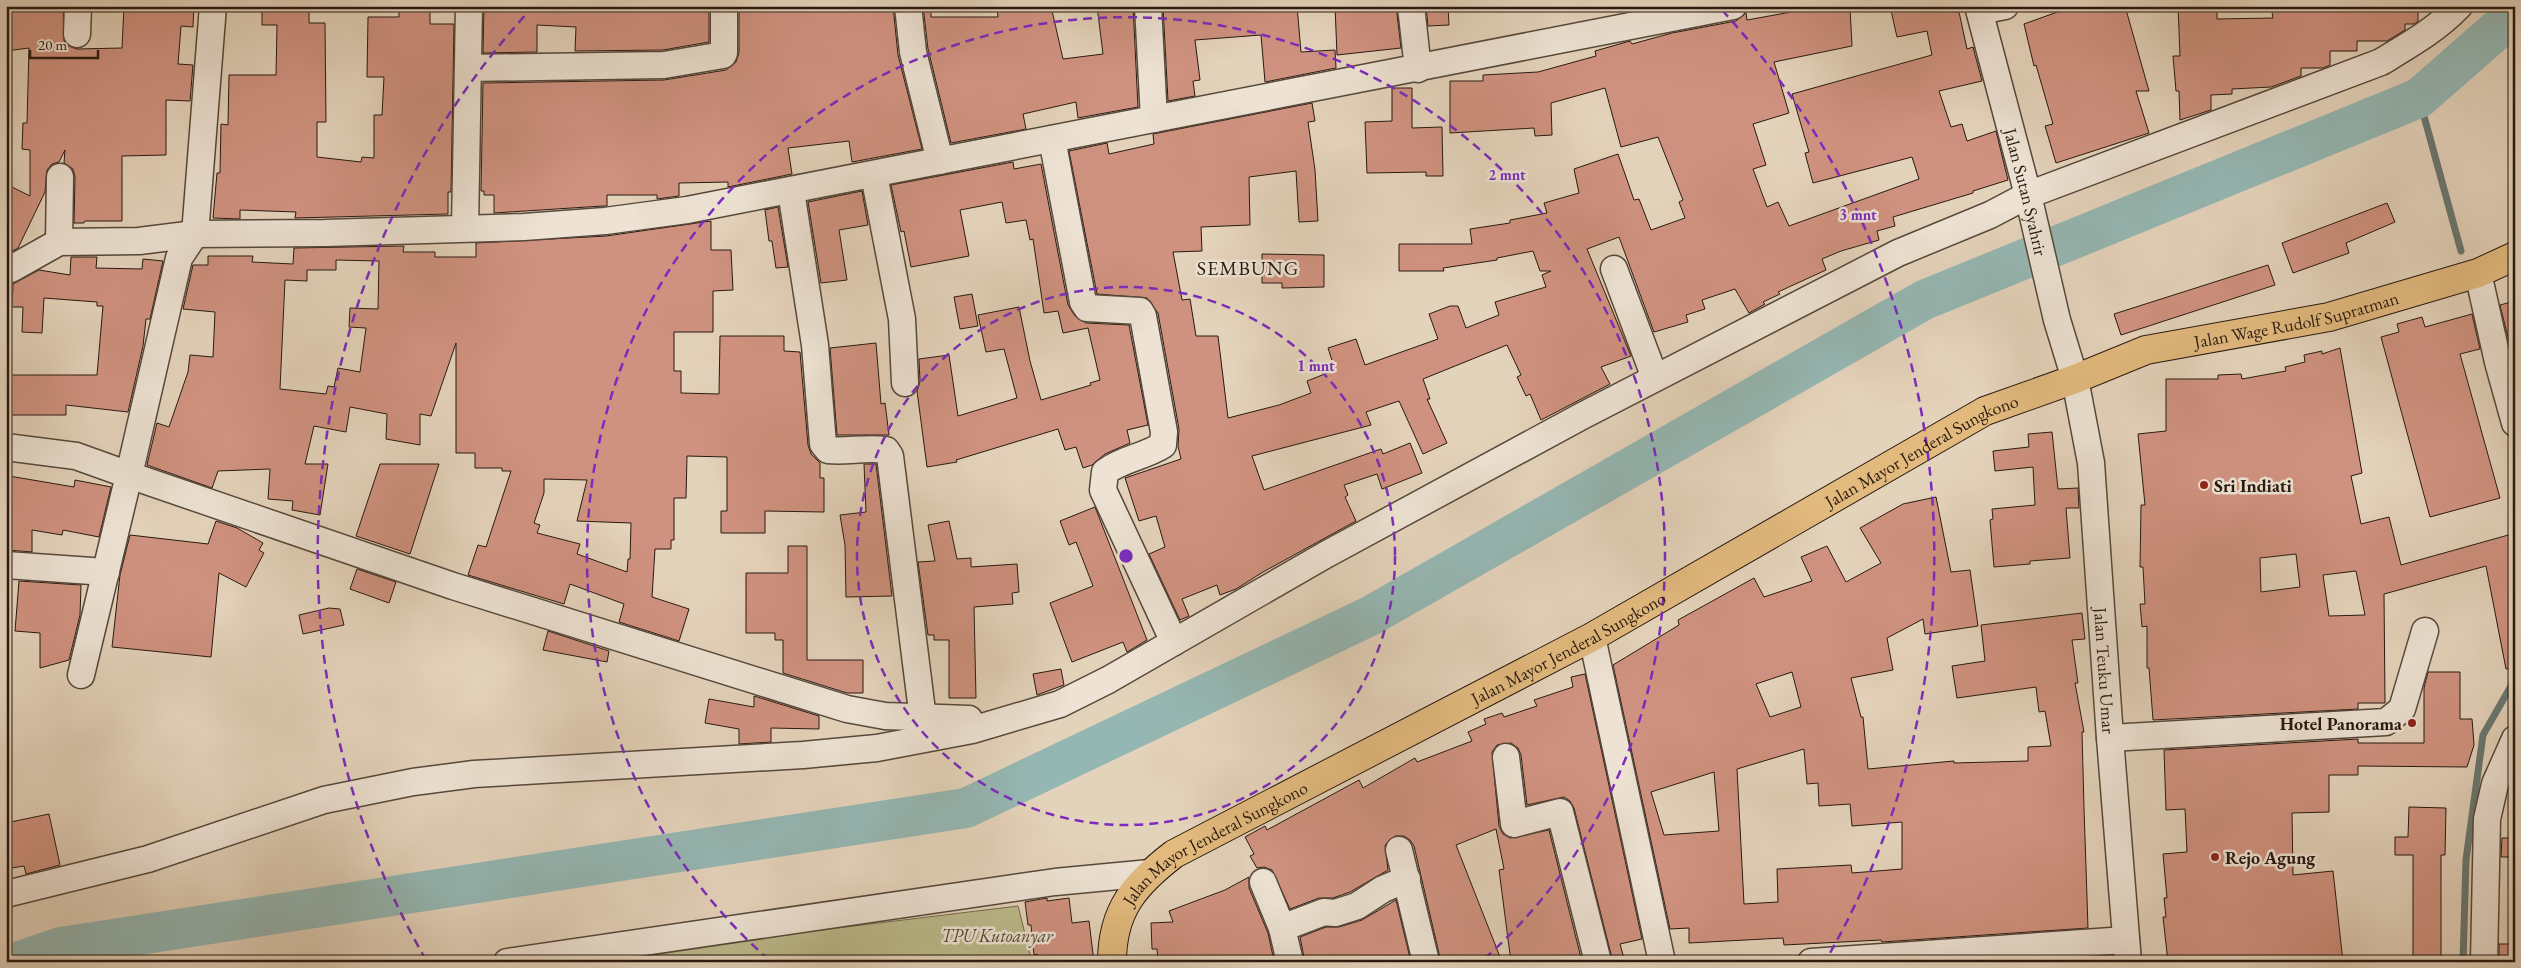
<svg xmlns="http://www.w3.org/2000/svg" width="2521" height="968" viewBox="0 0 2521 968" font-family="'EB Garamond',serif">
	<rect width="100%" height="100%" fill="#e4d3bb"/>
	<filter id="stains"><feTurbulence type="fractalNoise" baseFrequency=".004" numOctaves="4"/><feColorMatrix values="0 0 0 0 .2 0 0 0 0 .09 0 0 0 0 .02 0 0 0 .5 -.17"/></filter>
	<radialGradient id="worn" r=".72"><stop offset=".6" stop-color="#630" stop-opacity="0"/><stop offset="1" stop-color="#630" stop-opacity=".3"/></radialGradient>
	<path fill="#bcba8b" stroke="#726a4e" d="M1018 906 1032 962H559Z"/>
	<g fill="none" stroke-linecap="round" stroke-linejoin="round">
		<g stroke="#697872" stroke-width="7">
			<path d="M2419 98 2461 251"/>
			<path d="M2509 427 2515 448"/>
			<path d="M2463 962 2466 860 2483 735 2515 679"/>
		</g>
		<path stroke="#95b7b3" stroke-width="40" d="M17 962 61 947 966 808 1370 616 1924 300 2419 98 2515 14"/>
	</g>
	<g fill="#d09280" stroke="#271910" fill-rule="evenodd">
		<path d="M6 6H63L64 41 69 46 77 49 122 48 124 6H194L193 27 181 26 178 64 193 65 190 101 166 100V155L122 156V221H85L84 223H74L75 177 73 169 64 163 65 150 59 162 52 164 47 170 45 192 18 248 7 254 6 184 30 196V150L22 149 23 123H27L29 48 6 51Z"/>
		<path d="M262 6H309V23H325L326 122H317V157L361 162 362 157 374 158V115H382L384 77H367L368 17H399V6H430V24H454L451 192H448V214L295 218 296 212 240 210V219L213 218 217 173H220L221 124 228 125 229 75H276L277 25H262Z"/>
		<path d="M484 6H709V42L663 50 575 51 576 27 537 25V52L483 53Z"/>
		<path d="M893 6 898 55 922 149 852 162 849 141 788 148 792 174 728 187V182L679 183V196L657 199V195H607V206H603L494 213V195H484V191H481L483 83 664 80 726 70 736 62 739 53V11L884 10V7Z"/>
		<path d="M923 6H931V17H998L997 6H1051L1063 59 1103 54 1097 6H1133L1138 107 1078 118 1076 102 1023 114 1026 129 951 143 928 49Z"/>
		<path d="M1163 6H1297L1301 52 1335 50 1336 68 1265 82 1261 35 1195 40 1200 80 1193 81 1195 96 1168 101Z"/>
		<path d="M1335 6H1396L1401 48 1337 55Z"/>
		<path d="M1426 6H1448L1449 25 1428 26Z"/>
		<path d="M1890 6H1953L1954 12H1959L1967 49 1973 47 1982 81 1939 91 1951 127 1962 124 1967 141 1996 131 2008 180 1973 191V193L1893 217 1895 226 1877 231 1879 240 1841 251 1822 259 1826 270 1778 292 1780 294 1763 302 1765 304 1749 313 1735 289 1702 300 1705 309 1686 315 1688 322 1654 332 1619 237 1587 249 1631 356 1601 367 1610 384 1541 420 1530 394 1526 396 1517 377 1521 375 1507 345 1423 379 1430 399H1427L1447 443 1423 454 1399 401 1366 412 1371 425 1252 456 1264 490 1381 449 1383 454 1410 443 1422 473 1382 489 1377 474 1344 485 1348 495 1345 497 1356 521 1263 572 1236 589 1220 595 1217 585 1182 599 1189 616 1180 620 1149 554 1165 547 1156 516 1139 521 1125 478 1181 459 1178 446 1179 429 1158 313 1147 298 1097 294 1069 151 1107 143 1109 154 1154 144 1153 134 1312 103 1315 121 1308 122 1315 170 1318 221 1299 222 1296 171 1249 177 1250 225 1201 227 1202 251 1173 252 1182 300 1190 299 1196 336H1218L1228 418 1279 405 1311 393 1307 381 1335 370 1328 348 1356 339 1365 365 1438 339 1429 314 1450 306H1458L1466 328 1499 315 1495 302 1546 287 1542 275 1551 271H1540L1533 251 1497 258V260L1443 268 1444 271H1399V244H1472L1470 229 1510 223V220L1547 213 1544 203 1579 193 1574 169 1618 154 1634 200 1639 199 1651 230 1685 218 1679 202 1683 200 1658 137 1621 147 1605 88 1551 103 1552 135 1535 136 1534 128 1450 133V81H1483V75L1538 72 1596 56 1595 51 1630 41 1632 44 1672 33 1736 21 1746 13 1747 20 1808 9 1850 8 1852 46 1774 62 1789 113 1753 124 1766 165 1753 169 1767 207 1778 202 1789 226 1919 179 1912 157 1813 183 1805 153 1809 152 1792 94 1932 55 1927 31 1897 37Z"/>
		<path d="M2074 6H2125L2149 91H2136L2149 133 2056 163 2045 126 2053 124 2036 65 2034 66 2024 24Z"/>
		<path d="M2178 6H2217V19L2273 18 2271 6H2418V21L2414 24H2405V30L2387 41H2357V51H2330V65L2323 68H2301V76L2271 87 2232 89V94L2211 95V110L2180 120 2179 91H2176L2173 56H2180Z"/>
		<path d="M1392 88H1412V128L1442 127 1443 176H1426V172L1367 173 1365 122 1392 121Z"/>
		<path d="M1013 162 1014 169 1041 164 1068 305 1075 316 1086 323 1129 325 1148 425 1127 430 1130 443 1105 454 1092 465 1083 468 1076 447 1065 450 1058 429 956 460 957 462 927 467 917 391 920 382 919 359 949 355 958 416 1017 398 1004 349 986 352 978 315 1019 307 1030 361 1041 400 1091 385 1090 383 1100 380 1088 328 1063 333 1058 311 1044 313 1033 239 1030 240 1026 220 1006 223 1002 202 960 210 969 256 911 267 904 231 901 232 891 185Z"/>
		<path d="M862 191 868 225 839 230 847 280 821 283 808 202Z"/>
		<path d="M2387 203 2395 222 2346 243 2349 253 2293 273 2282 243Z"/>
		<path d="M778 207 788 267 776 268 772 241H769L765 210Z"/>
		<path d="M711 221V250H731L733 290 713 291V332H674V371H681V393L719 394 720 336H784V351L800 352 808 445 811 454 820 463V478H824V512L765 511V533H721V511H727V457L687 456 686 498H674V540H671V549H655L652 597 689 609 679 641 619 622 624 604 570 584 564 604 468 575 478 545 486 547 511 471H502V468H475V453H456V343L431 416 420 414V445L386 439 387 414 350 407 346 432 314 426 305 464H328L320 515 292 510 293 501 268 499 270 469 218 471 212 488 147 465 157 423 169 427 188 372 190 355 213 357 215 312 183 309 193 265H208V256H253L252 262 293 264 294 248 404 246 403 252H435V257H476V243L606 236ZM336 260 379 261 378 309 350 308 349 327 366 328 360 372 338 368 334 387 328 386 326 394 280 389 285 280 307 281V270H336ZM544 479 587 480 577 521 631 523 630 559H628L627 572 577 554 580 544 537 533 540 525 534 523 544 493Z"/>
		<path d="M1262 254 1324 255V287L1282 288V283H1262Z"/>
		<path d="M71 257H97L96 268 142 269 143 259 163 261 150 319H146L143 346 128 412 66 405V415H6V375H97L103 306H97V302L44 298 42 333 22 332 23 307H12L13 284 39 270 70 275Z"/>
		<path d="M2268 265 2275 285 2121 335 2114 314Z"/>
		<path d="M972 294 978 326 960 329 954 297Z"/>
		<path d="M2515 301V366L2500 305Z"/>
		<path d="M2472 314 2480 349 2460 354 2500 498 2430 517 2381 337 2399 332 2397 324 2422 317 2425 327Z"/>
		<path d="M876 343 881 404 885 403 889 435H837L830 348Z"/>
		<path d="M2340 348 2362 473 2351 476 2361 524 2389 517 2401 565 2512 534 2515 544V668L2506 669 2486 566 2384 594 2385 703H2358V709L2153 720 2149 668H2147V626L2142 627 2140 604H2145L2143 567H2140L2141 505H2145L2138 434 2166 431V379H2218V375L2241 374 2242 379 2286 371 2285 367 2305 362 2304 355 2322 351V354ZM2296 554 2300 587 2261 592 2260 558ZM2356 571 2365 615 2329 616 2323 575Z"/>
		<path d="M2052 432 2058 489 2078 488 2079 508H2066L2070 558 2030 561V564L1994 567 1990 520 1993 519 1992 509 2035 505 2033 467 1995 471 1993 451 2029 447 2028 434Z"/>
		<path d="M380 464H439L410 554 356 536Z"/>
		<path d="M864 464H876L892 596 846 597 845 545 840 515 866 512Z"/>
		<path d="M9 476 74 487 75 480 111 487 99 537 63 530 62 535 32 530V552L6 550V477Z"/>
		<path d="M1936 497 1951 572 1970 570 1978 626 1925 634 1923 619 1887 638 1893 670 1851 678 1861 717H1863L1868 769 1954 761V763L2028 761V747L2051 746 2045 711 2039 712 2036 687 1957 698 1952 666 1985 661 1981 625 2082 613 2085 639 2072 640 2078 683H2075L2084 732H2082L2084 808 2088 928 1882 942 1881 940 1784 945 1783 938 1689 943V928L1670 929 1613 665 1679 625 1678 620 1754 578 1764 597 1812 581 1801 557 1827 546 1846 582 1881 563 1860 528 1903 504ZM1792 672 1801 707 1770 717 1756 684ZM1804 749 1807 784 1818 783 1819 806 1850 804 1852 826 1902 822V869L1852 873 1851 865 1777 869 1778 902 1744 904 1737 769ZM1714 772 1719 831 1664 835 1651 792Z"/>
		<path d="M1095 507 1147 640 1127 652 1123 642 1072 662 1050 603 1093 586 1076 542 1069 545 1060 521Z"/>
		<path d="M216 521 237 528 263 543 259 550 264 553 246 587 219 573 211 657 112 647 120 575 130 535 208 544Z"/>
		<path d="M949 521 957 559 971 558V567L1017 564 1019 592 1012 593 1013 604 974 607 976 698H949V640H934V635H928L918 562 935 561 928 525Z"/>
		<path d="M788 546H807V660H863V693H847L783 673V640H775V633H746V573H788Z"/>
		<path d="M357 569 396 582 389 603 350 589Z"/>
		<path d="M19 581 81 585 80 615 69 660 40 668V633L15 631Z"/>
		<path d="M329 608 340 609 344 625 303 634 299 615Z"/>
		<path d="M548 631 609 651 607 662 543 650Z"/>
		<path d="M1061 669 1064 685 1037 695 1033 674Z"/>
		<path d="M2428 672H2460V719H2472L2474 745 2467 767 2358 766V775H2329V812L2292 813 2293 875 2333 871 2343 962H2168L2163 917H2166L2164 898H2167L2163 854 2187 852 2185 809 2166 810 2164 750 2358 739V743H2424V688Z"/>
		<path d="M1585 674 1642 939 1620 944 1625 962H1613L1574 808 1570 801 1564 797 1527 805 1521 755 1518 748 1511 743 1497 745 1492 752 1499 826 1503 834 1510 838 1549 830 1582 962H1511L1499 870 1504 869 1496 829 1456 845 1502 962H1441L1414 846 1410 840 1404 836H1395L1385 845 1388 870 1350 892 1333 898H1319L1290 909 1272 870 1264 867 1257 868 1250 856 1254 854 1245 837 1265 826 1267 830 1359 780 1363 788 1415 758 1417 762 1472 741 1468 732 1486 724 1484 719 1502 713 1504 717 1537 706 1534 700 1573 687 1571 677Z"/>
		<path d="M754 696 819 716V729L771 728V742L739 744V729L705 723 709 699 754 707Z"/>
		<path d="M2409 807 2446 808 2445 855H2441V961H2413V855H2395V837H2408Z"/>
		<path d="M49 814 60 865 26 874 24 866 6 869V823Z"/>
		<path d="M2502 838H2515V857H2501Z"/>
		<path d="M1249 877V888L1268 933 1274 961 1158 962 1157 949H1152L1151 923 1173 922 1169 911 1225 890Z"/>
		<path d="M1047 898V901L1069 898 1072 923 1089 921 1094 962H1038L1037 954 1034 955 1031 925H1028L1025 902Z"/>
		<path d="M1396 900 1411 962H1393L1391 956 1364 962H1305L1300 937 1326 927H1339L1362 920Z"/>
		<rect x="2499" y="944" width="16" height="18"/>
		<path d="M2090 958V962H2030Z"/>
	</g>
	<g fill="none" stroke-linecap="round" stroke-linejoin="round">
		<g stroke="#56483b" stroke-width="29">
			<g id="minor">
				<path d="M213 6 195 234 325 233 524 227 605 221 687 210 1733 6"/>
				<path d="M908 6 913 52 940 161"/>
				<path d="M1148 6 1154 119"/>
				<path d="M1411 6 1418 69"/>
				<path id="s1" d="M1978 6 2028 195 2057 320 2075 379 2091 463 2110 738 2128 962"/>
				<path d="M1980 11 2005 6"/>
				<path d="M77 34 78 6"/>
				<path d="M468 68 664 65 723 55 724 53V6"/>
				<path d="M1052 139 1083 302 1087 308 1140 311 1143 316 1164 432 1163 445C1144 457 1122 459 1105 472L1103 490 1174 642"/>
				<path d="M874 175 902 319 905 383"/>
				<path d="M791 191 815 345 823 444 828 450C847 452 866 447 886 450L890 456 923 719"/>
				<path d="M465 228 469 6"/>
				<path d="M195 234 179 258 129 475 453 586 847 709 885 716 969 719"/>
				<path d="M59 242 60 177"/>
				<path d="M6 269H11L59 242 139 241 195 234"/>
				<path d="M1614 269 1655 378"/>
				<path d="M2478 273 2498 362 2515 423"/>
				<path d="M6 447 76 456 129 475 81 675"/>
				<path d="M6 565 106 572"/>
				<path d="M1592 637 1662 962"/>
				<path d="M2110 738 2386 722 2402 709 2425 631"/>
				<path d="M1506 757 1514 824 1560 812 1598 962"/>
				<path d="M1399 850 1426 962"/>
				<path d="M1263 882 1282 928 1290 962"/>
				<path d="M6 894 148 859 324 800 413 782 474 774 803 755 877 748 972 730 1060 704 1108 680 1327 554 1582 416 1898 253 1990 215 2028 195 2381 62C2409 45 2436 30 2459 6"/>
				<path d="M1282 928 1324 912 1335 913 1357 906 1383 889 1407 879"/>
				<path d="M507 962 1055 882 1150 873"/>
				<path d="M1811 962 2126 940"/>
				<path d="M2484 962 2487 819 2495 784 2515 739"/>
			</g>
		</g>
		<g stroke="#271910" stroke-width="30">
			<g id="major">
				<path id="s2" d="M1112 962C1112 910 1135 884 1174 854L1592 637 1985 411 2075 379 2146 350 2329 317 2478 273 2515 256"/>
			</g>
		</g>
		<use href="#minor" stroke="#ede2d3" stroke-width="26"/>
		<use href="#major" stroke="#e2ba7e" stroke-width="28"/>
	</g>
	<g fill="none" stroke="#7b2cbf" stroke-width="2.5" stroke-dasharray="9 6">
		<circle cx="1126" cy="556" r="269"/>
		<path d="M769 960A539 539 0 1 1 1483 960"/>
		<path d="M426 960A808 808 0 0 1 530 10M1722 10A808 808 0 0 1 1826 960"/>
	</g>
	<g fill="#8f2418" stroke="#ede2d3" stroke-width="2">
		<circle cx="2204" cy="485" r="5"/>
		<circle cx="2412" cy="723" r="5"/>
		<circle cx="2215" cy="857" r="5"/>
	</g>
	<g text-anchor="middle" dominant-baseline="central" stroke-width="5" stroke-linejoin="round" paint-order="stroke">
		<g font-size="18" fill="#271910" stroke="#ede2d3">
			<text stroke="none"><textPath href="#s1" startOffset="192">Jalan Sutan Syahrir</textPath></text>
			<text stroke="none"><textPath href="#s2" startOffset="1380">Jalan Wage Rudolf Supratman</textPath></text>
			<text stroke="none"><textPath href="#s2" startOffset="980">Jalan Mayor Jenderal Sungkono</textPath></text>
			<text stroke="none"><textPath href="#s2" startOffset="575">Jalan Mayor Jenderal Sungkono</textPath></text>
			<text stroke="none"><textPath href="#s1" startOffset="679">Jalan Teuku Umar</textPath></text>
			<text stroke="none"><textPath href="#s2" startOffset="170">Jalan Mayor Jenderal Sungkono</textPath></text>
		</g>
		<g font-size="18" font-weight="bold" fill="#271910" stroke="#ede2d3" text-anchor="start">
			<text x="2214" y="485">Sri Indiati</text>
			<text x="2402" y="723" text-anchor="end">Hotel Panorama</text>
			<text x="2225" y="857">Rejo Agung</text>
		</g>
		<g font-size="18" font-style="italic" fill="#544935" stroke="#ede2d3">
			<text x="997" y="935">TPU Kutoanyar</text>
		</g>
		<g font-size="20" letter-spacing="1" fill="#271910" stroke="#ede2d3">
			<text x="1248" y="268">SEMBUNG</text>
		</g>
	</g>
	<circle cx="1126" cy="556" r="8" fill="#7b2cbf" stroke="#ede2d3" stroke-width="2.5"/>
	<g font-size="15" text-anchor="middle" font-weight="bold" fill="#7b2cbf" stroke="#ede2d3" stroke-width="5" stroke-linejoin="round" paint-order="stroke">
		<text x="1507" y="180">2 mnt</text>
		<text x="1858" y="220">3 mnt</text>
		<text x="1316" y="371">1 mnt</text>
	</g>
	<rect width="2521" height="968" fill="none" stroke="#e4d3bb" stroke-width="25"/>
	<rect x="8" y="8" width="2506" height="953" fill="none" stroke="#271910" stroke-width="2.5"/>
	<rect x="12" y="12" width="2496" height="943" fill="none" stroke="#271910"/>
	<path d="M30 50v8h68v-8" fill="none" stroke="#271910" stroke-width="2.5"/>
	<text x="38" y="50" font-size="15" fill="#271910" stroke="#ede2d3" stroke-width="4" paint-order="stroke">20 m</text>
	<rect width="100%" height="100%" filter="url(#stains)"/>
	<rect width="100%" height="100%" fill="url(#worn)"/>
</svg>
